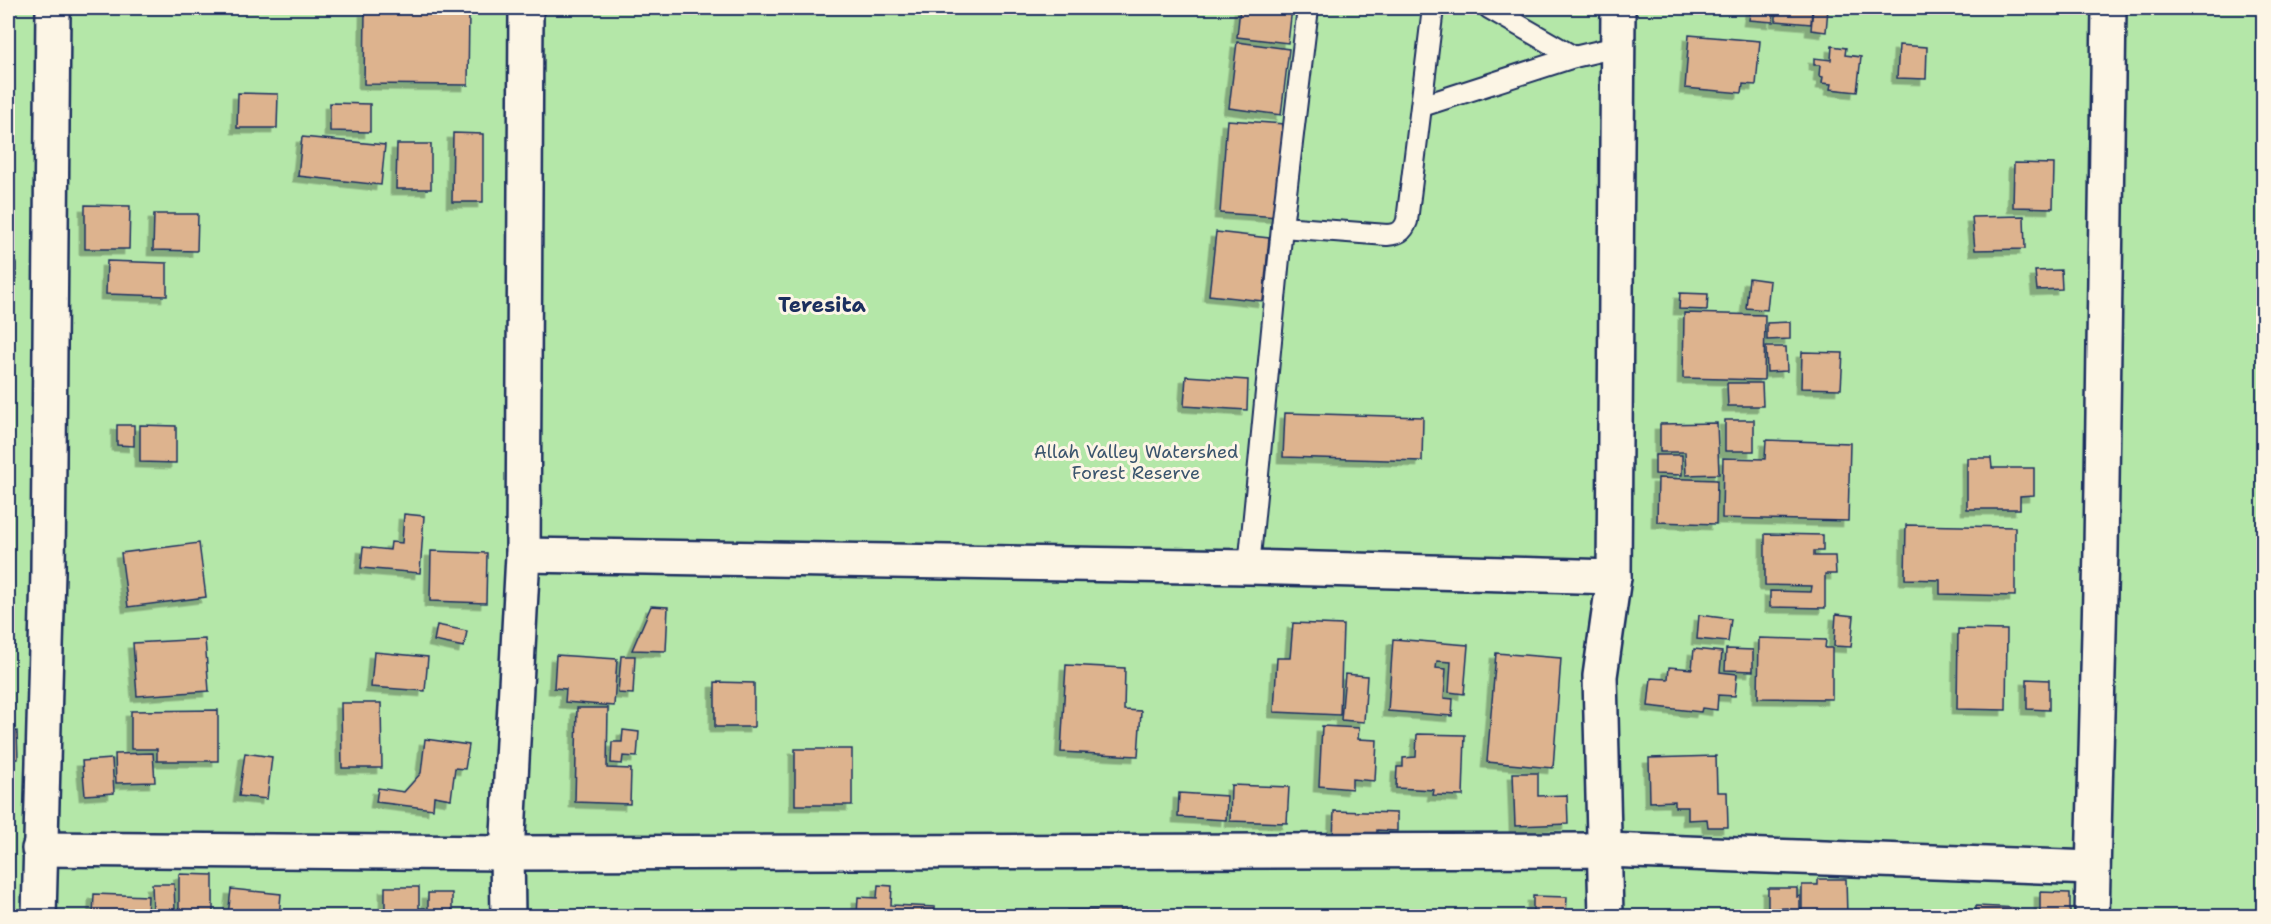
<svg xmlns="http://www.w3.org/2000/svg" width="2271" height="924" viewBox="0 0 2271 924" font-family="'Shantell Sans',sans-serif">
	<defs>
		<filter id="shadow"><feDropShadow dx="-5.5" dy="5.5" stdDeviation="0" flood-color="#0004"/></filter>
	</defs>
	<rect width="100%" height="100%" fill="#f6e8d4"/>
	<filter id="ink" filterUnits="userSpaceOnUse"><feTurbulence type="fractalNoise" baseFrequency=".0167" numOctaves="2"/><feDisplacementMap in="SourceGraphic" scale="12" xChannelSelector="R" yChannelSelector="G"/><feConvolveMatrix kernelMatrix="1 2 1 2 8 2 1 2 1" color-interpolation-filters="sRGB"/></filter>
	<g filter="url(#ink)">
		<rect fill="#b4e7a8" stroke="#688b83" stroke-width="1.5" x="8" y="8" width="2255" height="908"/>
		<g fill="#ddb38e" stroke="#1b2f5e" stroke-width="1.5" filter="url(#shadow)">
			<path d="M1240 8H1292L1288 43 1237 37Z"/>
			<path d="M1751 8H1774L1773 22 1749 20Z"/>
			<path d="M1776 8H1812L1811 24 1776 21Z"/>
			<path d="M1813 8H1828L1826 32 1811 30Z"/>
			<path d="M365 11 469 12 468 85 364 84Z"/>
			<path d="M1689 35 1760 41 1756 85 1743 84 1742 93 1685 88Z"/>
			<path d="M1237 42 1289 49 1281 115 1229 108Z"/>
			<path d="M1899 45 1927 47 1926 79 1897 78Z"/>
			<path d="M1832 46 1846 48 1845 55 1861 57 1857 92 1830 89 1831 84 1822 83 1823 77 1819 76 1820 65H1814V58L1831 60Z"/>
			<path d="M238 93 278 94 277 128H237Z"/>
			<path d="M330 103 370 104V132L330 131Z"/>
			<path d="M1227 120 1285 124 1279 217 1220 213Z"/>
			<path d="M453 133 483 134V202H452Z"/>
			<path d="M302 137 385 145 381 185 298 176Z"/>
			<path d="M397 144H431V189H396Z"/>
			<path d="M2014 163 2054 164 2053 208 2013 207Z"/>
			<path d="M85 205 130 206 129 249H85Z"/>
			<path d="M154 214H198L197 251 153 250Z"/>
			<path d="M2024 216 2025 249 1975 250 1972 217Z"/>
			<path d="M1216 232 1269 238 1263 301 1209 295Z"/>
			<path d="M107 261 167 263V296L106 294Z"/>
			<rect x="8" y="263" width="8" height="19"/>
			<path d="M2061 270 2062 289 2037 290 2035 271Z"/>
			<path d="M1749 278 1770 281 1767 310 1746 308Z"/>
			<path d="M1680 293 1708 294 1707 310 1679 309Z"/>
			<path d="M1684 313 1765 315 1764 380 1683 378Z"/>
			<path d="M1790 322V339L1767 340V323Z"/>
			<path d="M1766 347H1786L1787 371 1767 372Z"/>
			<path d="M1802 352 1843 353 1841 389 1801 388Z"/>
			<path d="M1186 376 1248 380 1247 410 1184 406Z"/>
			<path d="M1727 383H1762L1763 406H1728Z"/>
			<path d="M1285 413 1423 417 1422 461 1283 457Z"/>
			<rect x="1725" y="420" width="29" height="31"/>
			<path d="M1717 423 1719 474 1686 475 1685 452H1660V424Z"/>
			<path d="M117 425H134V446L117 445Z"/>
			<path d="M140 425 176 426V463L140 462Z"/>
			<path d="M1766 440 1850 443 1848 521 1722 518 1723 458 1765 459Z"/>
			<path d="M1655 455H1682V475L1655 474Z"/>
			<path d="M1967 458H1991L1992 468H2034V495L2020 496V509H1967Z"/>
			<path d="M1658 478 1717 480 1716 524 1657 522Z"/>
			<path d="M404 514 424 516 420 573 361 568 363 547 390 550 391 542 402 543Z"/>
			<path d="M1906 525 2015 527V596L1940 594V580L1905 579Z"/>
			<path d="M1765 534 1823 535V551H1814V556H1835L1836 574H1825V608L1770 607V591L1811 592 1812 586 1765 585Z"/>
			<path d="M199 543 206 597 128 607 121 553Z"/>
			<path d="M431 551 487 553 486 603 430 601Z"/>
			<path d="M651 606 668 607 666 651 632 650Z"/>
			<path d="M1836 614 1854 616 1851 647 1834 646Z"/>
			<path d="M1699 615 1731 619 1728 642 1697 639Z"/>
			<path d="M1293 623 1343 625 1340 715 1274 712 1277 658H1290Z"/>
			<path d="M437 625 467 631 464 647 434 641Z"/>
			<path d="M1958 629 2007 630 2006 710 1957 709Z"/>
			<path d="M1759 638 1826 640 1825 648H1832V699L1758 698Z"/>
			<path d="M205 639 209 691 137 696 133 643Z"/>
			<path d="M1393 639 1468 645 1464 694 1449 692 1451 662 1437 661 1436 668 1446 669 1444 698 1453 699 1452 716 1388 711Z"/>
			<path d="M1694 649 1722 652 1720 672 1737 674 1735 696 1718 695 1717 710 1702 708 1701 712 1648 706 1651 678 1668 679 1669 667 1692 669Z"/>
			<path d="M1726 649 1753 650V671L1725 670Z"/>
			<path d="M374 652 428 657 425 691 371 687Z"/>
			<path d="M1496 653 1561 658 1553 768 1487 762Z"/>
			<path d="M556 655 617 659 614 706 565 702 566 689 554 688Z"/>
			<path d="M621 656H635L633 694 618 693Z"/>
			<path d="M1066 665 1125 668 1124 710 1141 711 1138 756 1061 752Z"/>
			<path d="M1345 674 1367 676 1364 722 1341 720Z"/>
			<path d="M2027 679 2049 680V710L2027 709Z"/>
			<path d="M715 682 754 683V727H715Z"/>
			<path d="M341 703H381L382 768H342Z"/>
			<path d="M577 708H608L607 768 631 769 630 804 575 802Z"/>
			<path d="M218 710V761H157V749H131V711Z"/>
			<path d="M1322 726 1359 728 1358 739 1377 740 1375 781 1352 779V789L1319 786Z"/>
			<path d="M623 730 639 732 637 757 623 756 622 764 611 763 612 742H622Z"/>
			<path d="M17 731 18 759H8V732Z"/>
			<path d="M1417 734 1465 735 1463 796 1433 795 1434 790 1396 788 1397 767H1403V758L1416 757Z"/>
			<path d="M425 739 469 745 465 769 455 768 451 799 434 796 433 809 376 802 378 788 404 792 421 773Z"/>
			<rect x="795" y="749" width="57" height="56"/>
			<path d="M153 753 155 782 116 783 115 754Z"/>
			<path d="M245 753 272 757 267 799 239 796Z"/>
			<path d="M1716 756 1717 792H1727L1728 827H1708L1707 819 1688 820V807H1675V801L1650 802 1649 758Z"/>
			<path d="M112 759 114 793 85 795 82 761Z"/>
			<path d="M1513 773H1538V796L1567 795 1568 824 1515 826Z"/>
			<path d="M1231 785 1289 787 1287 823 1230 821Z"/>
			<path d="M1179 793 1227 796 1226 820 1178 817Z"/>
			<path d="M1334 811 1397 813V831L1377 830 1376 842 1333 841Z"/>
			<path d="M179 874 213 875V916H179Z"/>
			<path d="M1818 879H1846L1847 916 1802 914V885H1818Z"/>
			<path d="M152 884H174L175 910H153Z"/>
			<path d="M878 885 892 886 891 905 935 907V916H857L858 897 877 898Z"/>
			<path d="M385 887H419V908H425V916H385Z"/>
			<path d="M1768 888H1797V897L1800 896V914L1788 915V908L1768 909Z"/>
			<path d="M231 889 281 894 279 916H228Z"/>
			<path d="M2040 892 2070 893V916H2040Z"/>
			<rect x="428" y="893" width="24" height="23"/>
			<path d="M94 894 148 896 147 916H93Z"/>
			<path d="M1533 896 1567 897 1566 916H1533Z"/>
			<path d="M1976 906 2018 908V916H1976Z"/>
			<rect x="1067" y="910" width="59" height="6"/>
		</g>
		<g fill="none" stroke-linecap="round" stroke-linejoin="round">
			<g stroke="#1b2f5e" stroke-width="24">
				<g id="service">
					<path d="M1489 8 1574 57"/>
					<path d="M1422 106 1574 57 1617 47"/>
					<path d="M1282 227 1387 235C1398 234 1403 232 1407 221L1433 8"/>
					<path d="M1249 567 1282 227 1308 8"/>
				</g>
			</g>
			<g stroke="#1b2f5e" stroke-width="38">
				<g id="minor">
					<path d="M523 555 1249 567 1614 577"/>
					<path d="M39 849 507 853 1606 850 2093 868"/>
					<path d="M39 916 48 571 53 8"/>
					<path d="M508 916 507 853 523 555 526 8"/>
					<path d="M1606 916 1600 676 1614 577 1618 8"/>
					<path d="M2092 916 2101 550 2109 8"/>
				</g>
			</g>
			<use href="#service" stroke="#fcf5e5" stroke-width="20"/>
			<use href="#minor" stroke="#fcf5e5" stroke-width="33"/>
		</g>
	</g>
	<g text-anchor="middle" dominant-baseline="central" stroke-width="6" stroke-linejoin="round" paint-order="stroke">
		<g font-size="18" fill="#3a546d" stroke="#fcf5e5">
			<text x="1136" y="452">Allah Valley Watershed<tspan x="1136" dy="21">Forest Reserve</tspan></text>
		</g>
		<g font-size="21" font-weight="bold" fill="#1b2f5e" stroke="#fcf5e5">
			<text x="822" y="305">Teresita</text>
		</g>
	</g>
	<rect width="2271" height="924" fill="none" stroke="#fcf5e5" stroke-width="30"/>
	<rect x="15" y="15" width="2241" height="894" fill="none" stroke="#1b2f5e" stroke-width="2" filter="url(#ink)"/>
</svg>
